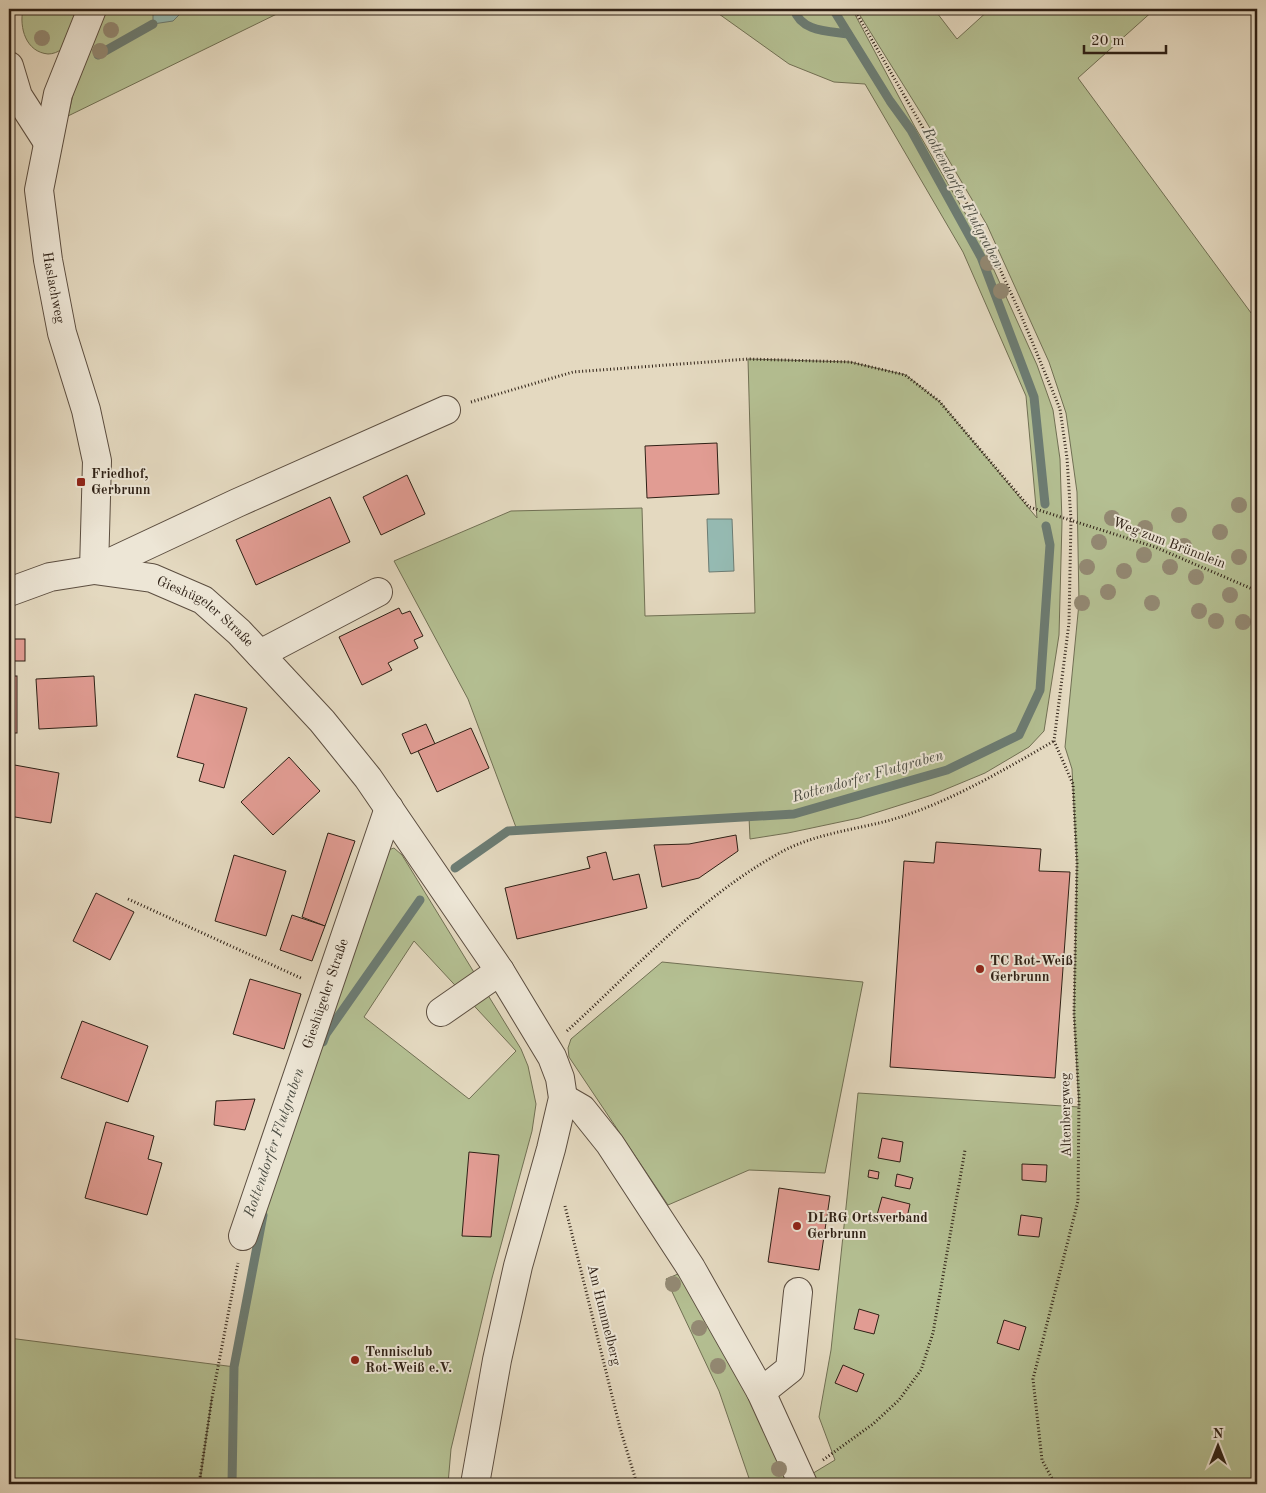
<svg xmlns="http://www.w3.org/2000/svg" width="1266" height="1493" viewBox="0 0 1266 1493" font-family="'Old Standard TT',serif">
	<rect width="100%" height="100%" fill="#e4d9c0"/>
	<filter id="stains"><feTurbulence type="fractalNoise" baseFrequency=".004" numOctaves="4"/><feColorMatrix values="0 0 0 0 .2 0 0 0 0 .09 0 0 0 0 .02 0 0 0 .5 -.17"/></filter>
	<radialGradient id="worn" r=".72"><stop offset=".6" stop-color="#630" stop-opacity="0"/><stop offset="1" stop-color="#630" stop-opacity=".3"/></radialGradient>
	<g fill="#b4bf92" stroke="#717054" fill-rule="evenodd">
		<path d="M23 9H80C76 18 69 42 62 49 58 52 53 54 48 54 26 52 19 28 23 9Z"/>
		<path d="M106 9H287L68 116 77 77Z"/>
		<path d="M712 9H852L915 127 979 237 1037 365 1053 410 1060 459 1062 522 1059 635 1044 731 1029 747 985 773 932 795 859 818 788 833 750 839 749 817 517 830 468 699 394 561 511 511 642 508 645 616 755 613 748 359 850 362 906 375 941 403 1037 518 1026 396 963 252 865 84 834 82 789 64Z"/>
		<path d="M856 9H934L957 39 990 9H1155L1078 78 1257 321V1484H814L810 1475 835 1460 819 1417 831 1350 858 1093 1079 1107 1074 1014 1077 864 1072 769 1065 747 1079 603 1077 492 1066 413 1049 362 987 225 924 118Z"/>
		<path d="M394 848 402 855 521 1049 528 1066 536 1104 532 1131 492 1278 451 1449 448 1484H200L212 1397 199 1484H9V1338L235 1367 263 1216 388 850ZM414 941 516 1051 469 1099 364 1017Z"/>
		<path d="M662 962 863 982 825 1173 749 1170 668 1205 569 1057 568 1048 571 1039Z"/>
		<path d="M678 1274 725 1345 793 1484H751L719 1391 666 1279Z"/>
	</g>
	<g fill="#95bab2" stroke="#6c7c73">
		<path d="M157 9H185L173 21 153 24V13Z"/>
		<path d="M707 519H732L734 571 709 572Z"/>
	</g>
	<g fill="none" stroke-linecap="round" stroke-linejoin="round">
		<g stroke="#6c7c73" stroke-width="9">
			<path d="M794 9C801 32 828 31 848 34"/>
			<path d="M833 9 890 101 911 130 981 257 1034 397 1045 504"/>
			<path d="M98 55 153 24"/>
			<path d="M455 868 508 831 794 814 947 770 1019 735 1040 690 1050 545 1046 526"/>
			<path d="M323 1042 326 1034 420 900"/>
			<path d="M232 1484 234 1367 263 1215"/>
		</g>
	</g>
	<g fill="#e19c93" stroke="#2e2015">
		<path d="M717 443 719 494 647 498 645 446Z"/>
		<path d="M407 475 425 514 381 535 363 497Z"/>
		<path d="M330 497 350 542 256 585 236 540Z"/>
		<path d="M399 608 402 614 410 611 423 636 414 640 418 648 388 663 392 670 362 685 339 637Z"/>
		<rect x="9" y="639" width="16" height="22"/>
		<rect x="9" y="676" width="8" height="57"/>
		<path d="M94 676 97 726 39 729 36 679Z"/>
		<path d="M195 694 247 708 224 788 199 781 204 764 177 757Z"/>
		<path d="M426 724 435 744 411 754 402 734Z"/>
		<path d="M471 728 489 768 437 792 418 751Z"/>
		<path d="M289 757 320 791 273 835 241 802Z"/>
		<path d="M9 764 59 773 51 823 9 816Z"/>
		<path d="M328 833 355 841 325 926 302 917Z"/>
		<path d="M736 835 738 851 699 878 662 887 654 845 689 844Z"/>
		<path d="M936 842 1041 849 1039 871 1070 872 1055 1078 890 1067 904 861 934 863Z"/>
		<path d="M606 852 613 880 639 874 647 908 517 939 505 888 590 868 587 857Z"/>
		<path d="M234 855 286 871 266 936 215 921Z"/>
		<path d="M96 893 134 912 110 960 73 941Z"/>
		<path d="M292 915 325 926 312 961 280 950Z"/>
		<path d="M250 979 301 994 284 1049 233 1034Z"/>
		<path d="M82 1021 148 1046 128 1102 61 1078Z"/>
		<path d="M255 1099 245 1130 214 1125 216 1101Z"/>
		<path d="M106 1122 154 1136 148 1159 162 1163 147 1215 85 1198Z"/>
		<path d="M882 1138 903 1142 900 1162 878 1158Z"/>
		<path d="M469 1152 499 1155 491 1237 462 1236Z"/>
		<path d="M1022 1164 1047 1165 1046 1182 1022 1180Z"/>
		<path d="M869 1170 879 1172 878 1179 868 1177Z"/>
		<path d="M897 1174 913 1178 910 1189 895 1186Z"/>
		<path d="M779 1188 830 1196 819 1270 768 1262Z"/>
		<path d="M882 1197 910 1204 906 1222 877 1215Z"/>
		<path d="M1021 1215 1042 1218 1039 1237 1018 1235Z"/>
		<path d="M859 1309 879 1315 874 1334 854 1329Z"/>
		<path d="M1004 1320 1026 1327 1019 1350 997 1343Z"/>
		<path d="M843 1365 864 1374 857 1392 835 1383Z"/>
	</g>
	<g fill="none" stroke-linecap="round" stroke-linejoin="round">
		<g stroke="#5c4e40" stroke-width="30">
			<g id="minor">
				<path id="s1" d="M92 9 58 94 39 190 48 260 62 333 86 410 97 461 94 570"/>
				<path d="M9 66 18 96 47 141"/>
				<path id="s2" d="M94 570 152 578 203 600 239 632 322 721 368 778 500 971 552 1057 560 1078 563 1098 551 1149 518 1266 497 1360 475 1484"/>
				<path d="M9 592 50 577 94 570 237 503 446 410"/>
				<path d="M260 654 378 592"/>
				<path d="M441 1012 500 971"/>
				<path d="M563 1098 582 1109 610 1144 691 1268 761 1392 803 1484"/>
				<path id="s3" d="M243 1236 389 808"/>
				<path d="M761 1392 790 1369 798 1292"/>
			</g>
		</g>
		<g stroke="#2e2015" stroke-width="3" stroke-dasharray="1 2.5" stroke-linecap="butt">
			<path d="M854 9 981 228 1021 315 1060 409 1067 458 1071 520 1069 623 1054 741"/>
			<path d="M471 402 573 372 748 359 850 362 905 375 939 401 1029 507 1155 547 1257 591"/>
			<path d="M1054 741 1073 784 1077 863 1074 1013 1079 1098 1078 1201 1033 1379 1042 1460 1055 1484"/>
			<path d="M128 899 303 979"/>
			<path d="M567 1031C636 968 701 895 785 850 817 834 852 830 887 821 945 805 1002 771 1054 741"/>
			<path d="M565 1206 620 1428 637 1484"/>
			<path d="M823 1460 873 1424 899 1400 921 1370 933 1333 965 1150"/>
			<path d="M199 1484 212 1398 238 1263"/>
		</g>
		<use href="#minor" stroke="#ede6d6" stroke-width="28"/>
	</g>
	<g fill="#938973">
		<circle cx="111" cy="30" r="8"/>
		<circle cx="42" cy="38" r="8"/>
		<circle cx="100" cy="51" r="8"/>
		<circle cx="988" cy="263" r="8"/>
		<circle cx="1001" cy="291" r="8"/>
		<circle cx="1239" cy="505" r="8"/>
		<circle cx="1179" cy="515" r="8"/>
		<circle cx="1112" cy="518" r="8"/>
		<circle cx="1145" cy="528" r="8"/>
		<circle cx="1220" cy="532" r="8"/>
		<circle cx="1099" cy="542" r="8"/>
		<circle cx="1184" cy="546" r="8"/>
		<circle cx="1144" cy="555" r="8"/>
		<circle cx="1239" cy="557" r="8"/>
		<circle cx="1087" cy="567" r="8"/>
		<circle cx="1170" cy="567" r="8"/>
		<circle cx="1124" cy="571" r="8"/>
		<circle cx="1196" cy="577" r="8"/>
		<circle cx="1108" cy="592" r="8"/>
		<circle cx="1230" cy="595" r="8"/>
		<circle cx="1082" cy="603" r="8"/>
		<circle cx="1152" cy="603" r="8"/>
		<circle cx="1199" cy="611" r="8"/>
		<circle cx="1216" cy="621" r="8"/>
		<circle cx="1243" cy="622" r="8"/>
		<circle cx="673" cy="1284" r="8"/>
		<circle cx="699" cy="1328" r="8"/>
		<circle cx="718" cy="1366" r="8"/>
		<circle cx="779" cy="1469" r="8"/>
	</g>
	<g fill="#8f2418" stroke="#ede6d6" stroke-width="2">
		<rect x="76" y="477" width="10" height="10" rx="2.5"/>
		<circle cx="980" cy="969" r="5"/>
		<circle cx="797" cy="1226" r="5"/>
		<circle cx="355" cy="1360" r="5"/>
	</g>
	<g text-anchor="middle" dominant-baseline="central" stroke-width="4" stroke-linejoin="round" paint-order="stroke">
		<g font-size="14" fill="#2e2015" stroke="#ede6d6">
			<text stroke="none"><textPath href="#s1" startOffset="288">Haslachweg</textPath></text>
			<text transform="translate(1169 543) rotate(21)">Weg zum Brünnlein</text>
			<text stroke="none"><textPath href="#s2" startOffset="122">Gieshügeler Straße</textPath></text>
			<text stroke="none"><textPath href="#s3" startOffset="256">Gieshügeler Straße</textPath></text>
			<text transform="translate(1066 1115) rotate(-91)">Altenbergweg</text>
			<text transform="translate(604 1315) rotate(76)">Am Hummelberg</text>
		</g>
		<g font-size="14" font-weight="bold" fill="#2e2015" stroke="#ede6d6" text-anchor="start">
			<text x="91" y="474">Friedhof,<tspan x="91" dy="16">Gerbrunn</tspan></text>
			<text x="990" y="961">TC Rot-Weiß<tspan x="990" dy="16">Gerbrunn</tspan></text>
			<text x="807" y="1218">DLRG Ortsverband<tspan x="807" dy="16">Gerbrunn</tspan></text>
			<text x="365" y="1352">Tennisclub<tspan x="365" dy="16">Rot-Weiß e.V.</tspan></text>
		</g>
		<g font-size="15" font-style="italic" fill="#4d4e44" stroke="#ede6d6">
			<text transform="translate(962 198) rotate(62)">Rottendorfer Flutgraben</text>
			<text transform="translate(868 777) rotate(-16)">Rottendorfer Flutgraben</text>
			<text transform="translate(275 1143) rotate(-71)">Rottendorfer Flutgraben</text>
		</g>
	</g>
	<rect width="1266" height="1493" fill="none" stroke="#e4d9c0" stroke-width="30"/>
	<rect x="10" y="10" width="1246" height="1473" fill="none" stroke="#2e2015" stroke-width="2.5"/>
	<rect x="15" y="15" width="1236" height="1463" fill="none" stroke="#2e2015"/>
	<g transform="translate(1218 1446)" stroke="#ede6d6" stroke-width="4" paint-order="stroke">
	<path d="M0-4L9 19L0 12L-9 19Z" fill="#2e2015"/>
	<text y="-8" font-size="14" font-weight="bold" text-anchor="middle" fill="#2e2015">N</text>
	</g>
	<path d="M1084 45v8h82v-8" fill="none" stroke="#2e2015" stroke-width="2.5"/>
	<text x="1091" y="45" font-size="15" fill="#2e2015" stroke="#ede6d6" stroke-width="4" paint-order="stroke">20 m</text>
	<rect width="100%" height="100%" filter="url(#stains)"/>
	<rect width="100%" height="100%" fill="url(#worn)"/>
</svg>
